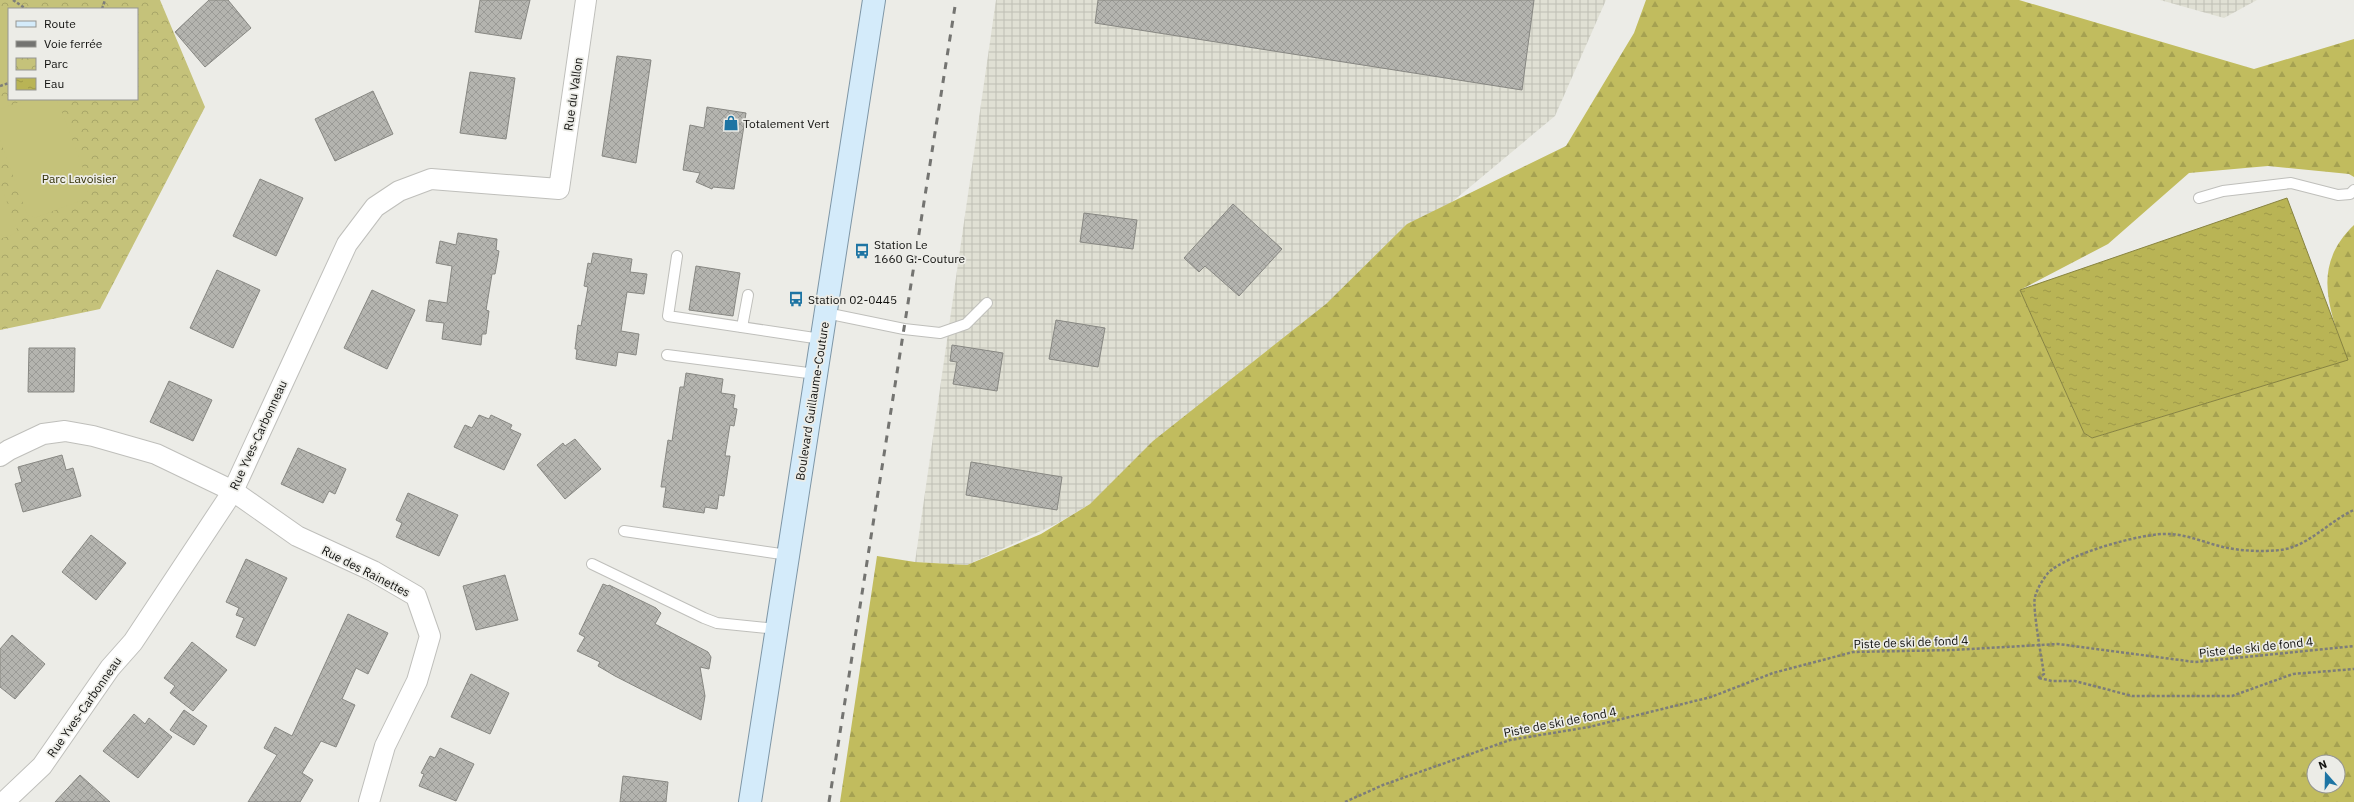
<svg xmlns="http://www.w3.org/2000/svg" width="2354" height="802" viewBox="0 0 2354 802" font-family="'IBM Plex Sans',sans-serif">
	<defs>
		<pattern id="industrial-grid" width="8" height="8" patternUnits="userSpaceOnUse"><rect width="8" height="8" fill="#e0e0d4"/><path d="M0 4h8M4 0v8" fill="none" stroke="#bfbfb5"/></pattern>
		<pattern id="forest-firs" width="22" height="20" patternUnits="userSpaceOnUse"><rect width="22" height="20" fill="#c1bc5e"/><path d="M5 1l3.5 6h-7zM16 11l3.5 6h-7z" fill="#a5a151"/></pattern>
		<pattern id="park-crowns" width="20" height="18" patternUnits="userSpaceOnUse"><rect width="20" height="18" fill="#c5c27a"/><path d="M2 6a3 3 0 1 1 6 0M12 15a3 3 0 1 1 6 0" fill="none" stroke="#a8a668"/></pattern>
		<pattern id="water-ripples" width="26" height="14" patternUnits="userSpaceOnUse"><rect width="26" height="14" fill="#b9b455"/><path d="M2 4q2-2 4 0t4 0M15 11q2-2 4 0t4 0" fill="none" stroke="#9e9a49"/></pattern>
		<pattern id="building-cross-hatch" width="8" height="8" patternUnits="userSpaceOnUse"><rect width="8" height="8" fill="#b4b4af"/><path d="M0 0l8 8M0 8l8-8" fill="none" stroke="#9a9a96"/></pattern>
	</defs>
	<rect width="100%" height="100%" fill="#ecece7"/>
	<g fill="url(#industrial-grid)">
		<path d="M996 0H1606L1555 116 1090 504 1058 523 967 565 915 562Z"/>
		<path d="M2160 0H2257L2224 18Z"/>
	</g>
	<path fill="url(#forest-firs)" fill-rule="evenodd" d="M1646 0H2019L2254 69 2354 39V177L2349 174 2268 166 2189 173 2108 244 2020 290 2084 433 2092 438 2347 360C2330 311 2310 267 2354 225V802H840L877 556 915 562 967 565 1041 534 1090 504 1153 441 1326 304 1407 224 1566 146 1634 33ZM2314 762H2338V786H2314Z"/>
	<path fill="url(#park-crowns)" fill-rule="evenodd" d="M0 0H160L205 107 100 309 0 330ZM9 9H137V99H9Z"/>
	<g fill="#c5c27a">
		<path d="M10 6 9 78 0 81V10Z"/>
		<path d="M29 99H56L59 104 90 187 83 200 34 218 27 214 0 140V109Z"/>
		<path d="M0 183 18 232 0 239Z"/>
	</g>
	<path fill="url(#water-ripples)" stroke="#878340" d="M2287 198 2348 360 2092 438 2084 433 2020 290Z"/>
	<g fill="url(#building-cross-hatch)" stroke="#878782">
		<path d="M209 0H228L251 28 205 67 175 32Z"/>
		<path d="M480 0H530L521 39 475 32Z"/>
		<path d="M1098 0H1534L1522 90 1095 23Z"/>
		<path d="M617 56 651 60 636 163 602 156Z"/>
		<path d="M470 72 515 78 506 139 460 133Z"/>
		<path d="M373 91 393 134 335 161 315 119Z"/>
		<path d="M707 107 746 113 734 189 713 187 712 189 696 182 700 173 683 170 690 125 704 128Z"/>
		<path d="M260 179 303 198 276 256 233 236Z"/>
		<path d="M1233 204 1282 249 1239 296 1205 266 1199 272 1184 258Z"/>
		<path d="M1084 213 1137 220 1133 249 1080 242Z"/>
		<path d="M458 233 497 239 496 250 499 251 495 274H492L486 310 489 311 486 334H482L481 345 442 339 444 323 426 321 429 300 447 303 452 266 436 263 440 241 456 245Z"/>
		<path d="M593 253 632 259 630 272 647 274 644 294 627 292 621 331 639 334 636 355 618 352 616 366 576 359 577 349H575L578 325 581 326 588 287 584 286 588 263 591 264Z"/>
		<path d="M696 266 740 273 733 316 689 310Z"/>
		<path d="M217 270 260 290 233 348 190 328Z"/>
		<path d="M372 290 415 310 387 369 344 348Z"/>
		<path d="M1056 320 1105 328 1098 367 1049 359Z"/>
		<path d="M952 345 1003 353 997 391 953 384 957 362 950 361Z"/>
		<path d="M29 348H75L74 392H28Z"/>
		<path d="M686 373 723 379 721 393 735 395 733 408 737 409 734 426 730 425 725 456H730L724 496 719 495 717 509 705 507 704 513 663 507 666 487H661L668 440 672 441 680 387H684Z"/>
		<path d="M169 381 212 400 193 441 150 422Z"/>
		<path d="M479 415 489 419 491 415 512 425 510 429 521 434 504 470 454 447 465 425 472 428Z"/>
		<path d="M575 439 601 469 565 499 537 465 563 443 565 446Z"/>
		<path d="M298 448 346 469 335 494 329 491 323 503 281 484Z"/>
		<path d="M62 455 66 470 73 468 81 496 23 512 15 484 22 482 18 467Z"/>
		<path d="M971 462 1062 477 1057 510 966 495Z"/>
		<path d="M408 493 458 515 439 556 396 537 402 523 396 520Z"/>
		<path d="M91 535 126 563 96 600 62 572Z"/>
		<path d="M246 559 287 578 255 646 236 637 244 618 236 615 239 608 226 602Z"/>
		<path d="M505 575 518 620 476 630 463 586Z"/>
		<path d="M603 584 608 586 609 585 656 608 661 613 655 624 708 652 711 657 709 669 700 667 705 696 701 720 615 676 598 666 600 662 577 651 585 637 579 634Z"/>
		<path d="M348 614 388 633 368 674 356 668 342 699 355 705 336 747 321 741 302 773 313 780 300 802H248L277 755 264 748 275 727 292 736Z"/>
		<path d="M12 635 45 664 15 699 0 687V649Z"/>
		<path d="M192 642 227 670 193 711 170 693 175 686 164 678Z"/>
		<path d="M471 674 509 693 490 734 451 717Z"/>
		<path d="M184 710 207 726 194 745 170 730Z"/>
		<path d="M134 714 145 724 149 718 172 737 138 778 103 751Z"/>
		<path d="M440 748 474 764 456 801 419 786 424 774 421 773 430 756 435 758Z"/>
		<path d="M80 775 110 802H55Z"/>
		<path d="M623 776 668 782 666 802H620Z"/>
	</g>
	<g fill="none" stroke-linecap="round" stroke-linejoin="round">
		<g stroke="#bfbfbb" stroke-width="12">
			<g id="service">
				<path d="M2199 198 2223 191 2291 183 2338 195 2350 194 2354 190"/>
				<path d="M677 256 668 316 821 339"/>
				<path d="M826 313 904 329 940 333 966 324 987 303"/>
				<path d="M742 327 748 295"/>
				<path d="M667 355 816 374"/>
				<path d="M624 531 788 555"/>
				<path d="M592 564 704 618 717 623 777 629"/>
			</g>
		</g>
		<g stroke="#bfbfbb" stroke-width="22">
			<g id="minor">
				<path d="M0 456 9 450 43 434 65 431 93 436 156 454 233 491 297 536 373 571 416 596 430 636 417 681 385 746 369 802"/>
				<path d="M4 802 42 766 110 668 133 642 233 491 347 244 375 207 399 191 431 179 559 189 586 0"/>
			</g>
		</g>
		<g stroke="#7e96a6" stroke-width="24">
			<path id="primary" d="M750 802 874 0"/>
		</g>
		<g stroke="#7d7d7a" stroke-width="2.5" stroke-dasharray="3 2" stroke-linecap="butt">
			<path d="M13 0 26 9"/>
			<path d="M102 9 105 0"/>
			<path d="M0 86 9 83"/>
			<path d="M2038 678 2044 674C2042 661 2032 606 2035 597 2037 589 2043 579 2048 573 2067 554 2144 532 2170 534 2188 535 2206 543 2223 547 2241 551 2262 552 2280 550 2308 547 2329 521 2354 510"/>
			<path d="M2039 678 2052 681H2075L2132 696H2232L2293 674 2354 669"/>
			<path d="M1345 802 1383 785 1510 740 1589 727 1711 697 1773 673 1853 652 1953 650 2058 644 2195 662 2354 646"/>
		</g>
		<use href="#service" stroke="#fff" stroke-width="10"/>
		<use href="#minor" stroke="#fff" stroke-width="20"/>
		<use href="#primary" stroke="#d4ebfa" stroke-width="22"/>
		<path stroke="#747471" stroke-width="3" stroke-dasharray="7 7" stroke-linecap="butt" d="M829 802 956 0"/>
	</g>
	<defs>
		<g id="shop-bare" transform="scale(1.2)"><path d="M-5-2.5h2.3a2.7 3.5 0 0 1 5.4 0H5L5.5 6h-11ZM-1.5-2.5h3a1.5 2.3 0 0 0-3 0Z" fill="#1d74a3" stroke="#ecece7" stroke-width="2.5" paint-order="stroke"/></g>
		<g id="bus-bare" transform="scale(1.2)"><path d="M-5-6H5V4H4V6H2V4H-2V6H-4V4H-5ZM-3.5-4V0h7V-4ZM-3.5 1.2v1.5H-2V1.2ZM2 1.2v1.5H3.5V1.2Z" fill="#1d74a3" stroke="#ecece7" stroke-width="2.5" paint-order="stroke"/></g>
	</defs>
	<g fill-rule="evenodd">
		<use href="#shop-bare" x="731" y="123"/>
		<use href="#bus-bare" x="862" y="251"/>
		<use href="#bus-bare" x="796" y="299"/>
	</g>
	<g text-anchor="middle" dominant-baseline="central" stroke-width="3.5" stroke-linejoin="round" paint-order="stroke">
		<g font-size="12" fill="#121210" stroke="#ecece7">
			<text transform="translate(573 94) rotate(-82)">Rue du Vallon</text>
			<text transform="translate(812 401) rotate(-81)">Boulevard Guillaume-Couture</text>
			<text transform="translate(258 435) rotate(-65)">Rue Yves-Carbonneau</text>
			<text transform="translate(366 571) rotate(27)">Rue des Rainettes</text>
			<text transform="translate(1911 642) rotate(-2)">Piste de ski de fond 4</text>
			<text transform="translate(2256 647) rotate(-6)">Piste de ski de fond 4</text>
			<text transform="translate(84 707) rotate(-55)">Rue Yves-Carbonneau</text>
			<text transform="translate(1560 722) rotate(-11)">Piste de ski de fond 4</text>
		</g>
		<g font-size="12" fill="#121210" stroke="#ecece7" text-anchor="start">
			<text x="743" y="123">Totalement Vert</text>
			<text x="874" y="244">Station Le<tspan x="874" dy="14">1660 G.-Couture</tspan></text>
			<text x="808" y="299">Station 02-0445</text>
		</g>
		<g font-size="12" fill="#322f05" stroke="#ecece7">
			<text x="79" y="178">Parc Lavoisier</text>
		</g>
	</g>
	<rect x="8" y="8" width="130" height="92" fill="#ecece7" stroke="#959591"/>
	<rect x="16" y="21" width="20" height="6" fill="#d4ebfa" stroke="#959591"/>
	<text x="44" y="28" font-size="12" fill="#121210">Route</text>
	<rect x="16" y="41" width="20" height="6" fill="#747471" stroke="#959591"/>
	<text x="44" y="48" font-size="12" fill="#121210">Voie ferrée</text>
	<rect x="16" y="58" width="20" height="12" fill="url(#park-crowns)" stroke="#959591"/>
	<text x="44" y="68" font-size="12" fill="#121210">Parc</text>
	<rect x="16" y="78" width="20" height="12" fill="url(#water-ripples)" stroke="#959591"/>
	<text x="44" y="88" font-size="12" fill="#121210">Eau</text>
	<g transform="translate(2326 774) rotate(340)"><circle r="19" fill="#ecece7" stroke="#959591"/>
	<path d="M0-3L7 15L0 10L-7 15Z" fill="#1d74a3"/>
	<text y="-6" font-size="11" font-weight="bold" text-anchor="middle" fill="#121210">N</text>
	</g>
</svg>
